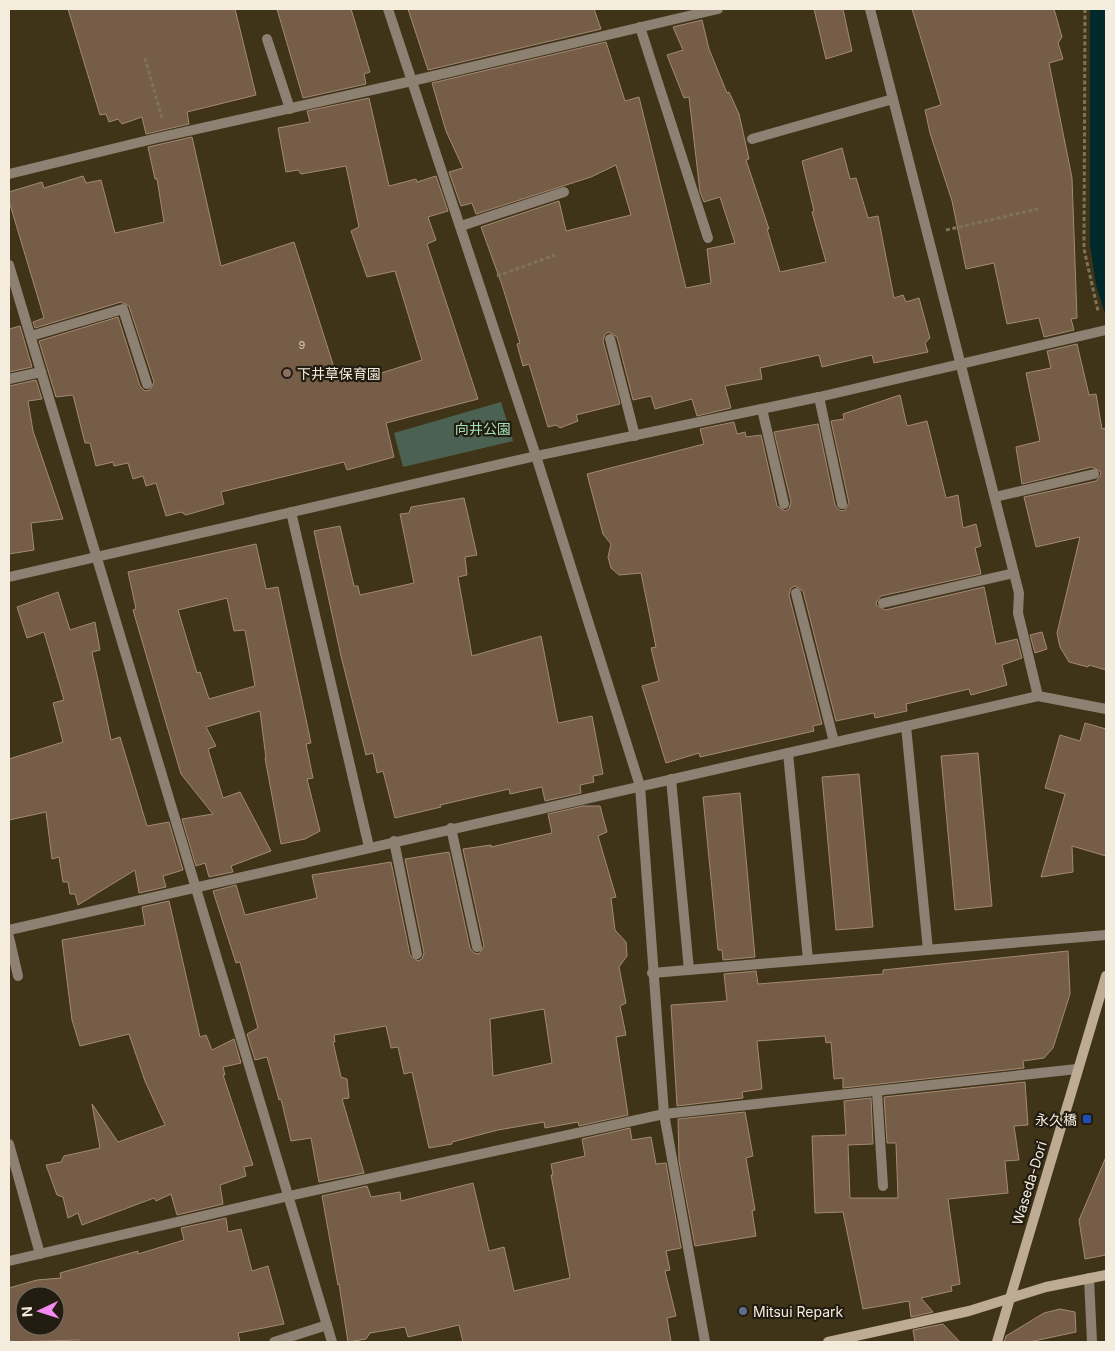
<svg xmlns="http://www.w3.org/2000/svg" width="1115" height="1351" viewBox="0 0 1115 1351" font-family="Inter,'Noto Sans JP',sans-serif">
	<rect width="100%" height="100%" fill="#403418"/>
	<path fill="#4b6253" d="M501 402 513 441 403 467 394 433Z"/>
	<path fill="#00292c" d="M1090 9H1106V317L1096 285 1090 245Z"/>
	<g fill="#765d48" stroke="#a48973" fill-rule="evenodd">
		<path d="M68 9H235L256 95 187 112 189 124 146 134 142 117 122 124 118 119 109 122 106 114 100 115Z"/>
		<path d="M277 9H351L370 72 364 74 366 84 303 98Z"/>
		<path d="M408 9H594L601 29 428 70Z"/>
		<path d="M814 9H843L852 51 826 59Z"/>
		<path d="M912 9H1054L1062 37 1058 43 1063 59 1049 63 1072 178 1077 318 1071 319 1074 330 1044 337 1039 318 1007 324 994 263 966 269 952 201 930 133 925 110 941 105Z"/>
		<path d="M702 20 709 49 727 93 729 92 739 114 749 159 746 160 769 229H767L780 272 826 262 812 212 814 211 802 161 842 148 850 179 856 178 868 218 878 216 894 298 903 295 906 302 919 298 930 338 925 343 928 352 874 363 872 355 822 367 819 355 760 368 762 379 725 386 731 408 697 416 692 399 655 409 651 396 633 400 617 337 609 332 605 334 603 341 620 404 576 415 578 421 560 428 556 425 548 427 529 364 523 366 517 344 520 343 502 285 481 227 559 201 566 231 631 215 616 165 591 177 476 214 472 203 461 206 449 172 463 168 446 131 432 83 606 42 625 101 639 97 686 288 711 283 707 249 735 243 720 197 704 202 700 192 689 97 684 98 667 55 683 50 673 27Z"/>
		<path d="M369 98 389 186 416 179 417 182 436 176 448 211 428 217 436 240 427 244 478 399 386 423 394 457 347 470 344 462 221 492 224 504 186 515 181 512 166 516 156 483 146 486 143 476 133 479 128 463 114 466 113 462 96 466 90 443H85L73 395 56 397 39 341 118 317 140 386 145 391 150 390 154 382 129 306 121 302 35 328 33 322 44 318 9 201V192L42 182 44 188 83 176 86 183 101 180 115 233 164 222 157 179H155L148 147 192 137 221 266 294 242 338 380 374 371 375 375 422 360 395 271 367 277 351 231 359 227 346 166 301 174 298 170 286 172 278 128 310 122 307 111Z"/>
		<path d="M20 326 32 367 9 372V329Z"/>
		<path d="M1077 344 1089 395 1096 394 1102 429 1106 428V670L1089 665 1088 667 1069 662 1060 647 1057 633 1080 537 1036 547 1024 497 1096 481 1100 476 1101 472 1092 467 1022 484 1016 447 1040 441 1026 373 1051 368 1047 351Z"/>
		<path d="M36 380 42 399 28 401 33 431 63 519 31 523 34 550 9 554V386Z"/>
		<path d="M900 395 907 426 927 421 946 498 958 495 963 528 976 524 981 546 975 548 981 574 881 596 877 601 876 605 885 610 984 587 996 644 1017 639 1022 658 1002 665 1007 685 971 695 969 689 906 704 907 711 875 718 874 713 836 721 803 591 795 586 791 588 789 595 822 724 813 726 814 731 700 757 699 753 666 763 642 686 659 681 651 648 656 647 641 573 619 575 611 568 608 557 611 544 603 534 587 474 704 444 700 429 734 422 737 434 745 432 746 437 761 435 777 506 785 511 789 509 791 502 774 432 818 424 835 505 839 510 844 511 849 503 831 421 844 419 843 414Z"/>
		<path d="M464 498 477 555 465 557 467 575 458 577 472 656 541 636 558 723 592 716 603 774 593 776 594 782 580 785 581 793 545 801 542 787 510 794 509 789 440 805 441 807 395 818 383 771 377 773 373 753 366 755 341 656 314 531 340 526 354 586H358L360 595 414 583 400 514 409 513 411 507Z"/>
		<path d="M256 544 266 589 278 587 311 743 306 744 313 778 307 779 320 831 305 839 281 844 265 758H266L260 711 206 727 216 746 208 749 223 798 240 792 271 851 231 866 233 872 209 877 205 863 196 866 182 819 213 814 181 774 133 610 136 609 128 572ZM227 598 234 631 245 630 255 686 209 699 200 672 197 673 178 610Z"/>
		<path d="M58 592 70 630 95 622 100 650 92 652 111 740 120 737 147 826 169 822 183 870 163 876 166 887 139 893 135 870 78 905 75 894H70L68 882H63L59 857 52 859 46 812 9 820V759L63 742 53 703 64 700 44 632 27 638 17 607Z"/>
		<path d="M1042 632 1047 649 1035 653 1030 635Z"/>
		<path d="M1085 723 1106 729V856L1072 846 1073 872 1041 877 1065 794 1045 788 1060 735 1080 741Z"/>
		<path d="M978 753 992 906 955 910 941 756Z"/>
		<path d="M859 774 873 927 836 930 822 777Z"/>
		<path d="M740 793 755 957 723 960 722 950H718L703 797Z"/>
		<path d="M583 806H600L607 832 598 836 616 897 611 898 615 930 626 942 627 956 619 967 626 1003 620 1006 626 1035 616 1037 628 1115 579 1126 578 1122 545 1128 544 1122 498 1130 452 1142V1144L429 1148 412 1072 404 1074 398 1047 391 1048 386 1026 334 1035 335 1042H333L341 1077 347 1079 349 1098 342 1099 364 1173 319 1182 311 1138 291 1141 281 1099 279 1100 267 1057 255 1060 247 1034 258 1028 240 962 236 963 213 891 236 885 245 915 317 898 312 875 391 862 410 955 418 961 422 959 424 953 405 859 449 852 470 948 474 953 479 954 484 946 463 849 491 845V847L552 833 548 814ZM544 1009 552 1063 493 1076 490 1019Z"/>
		<path d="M169 901 200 1037 206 1035 212 1050 234 1039 241 1063 223 1067 225 1075H223L253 1165 244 1167 246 1176 220 1185 223 1204 177 1215 171 1194 156 1201 154 1198 82 1225 78 1213 68 1218 63 1197 57 1195 46 1165 61 1162 64 1156 100 1148 92 1104 118 1142 165 1125 145 1081 129 1034 80 1046 72 1020 62 940 145 925 142 907Z"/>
		<path d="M1068 951 1070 994 1053 1048 1044 1058 1023 1061 1024 1068 843 1088V1078L834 1079 831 1042 826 1043 825 1036 757 1041 762 1089 742 1092 743 1098 677 1106 671 1005 727 1001 724 974 756 971 758 984 883 974V970Z"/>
		<path d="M1025 1082 1028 1125 1014 1126 1019 1160 1005 1161 1008 1193 948 1199 960 1284 951 1286 952 1291 921 1298 933 1312 911 1317 909 1301 863 1309 843 1212 815 1213 812 1136 846 1135 844 1101 871 1098 873 1144 848 1145 850 1198H898L896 1143H887L884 1097Z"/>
		<path d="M745 1112 753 1156 746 1158 755 1210 752 1211 756 1236 695 1246 679 1161 678 1119Z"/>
		<path d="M630 1128 632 1140 651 1137 656 1164 666 1163 681 1248 666 1251 670 1270 665 1271 676 1316 667 1318 671 1342H463L459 1325 408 1337 405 1327 370 1333 366 1339 348 1342 339 1284 338 1285 322 1196 367 1186 371 1197 400 1192 401 1201 473 1183 489 1251 504 1247 514 1291 570 1278 551 1175H553L551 1164 585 1156 582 1139Z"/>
		<path d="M1106 1157V1255L1085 1259 1079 1220Z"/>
		<path d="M226 1218 228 1232 241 1229 252 1271 268 1266 284 1324 238 1333 240 1342H80L79 1340 9 1342V1288L37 1280 61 1278 60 1273 138 1251V1254L184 1240 181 1228ZM25 1296H55V1326H25Z"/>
		<path d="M1060 1309 1075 1312 1076 1332 1029 1342H1004L1006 1336 1044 1313Z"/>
		<path d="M943 1324 960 1342H915L913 1330Z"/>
	</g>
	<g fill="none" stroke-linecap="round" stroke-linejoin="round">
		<g stroke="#7d725a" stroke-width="3" stroke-dasharray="4 2.5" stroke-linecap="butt">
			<path d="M1085 9 1084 249 1098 311"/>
			<path d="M145 58 162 118"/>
			<path d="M946 230 1038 209"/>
			<path d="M497 276 555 255"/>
		</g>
		<g stroke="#8c8173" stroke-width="10">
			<path d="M752 139 893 99"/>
			<path d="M461 226 564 192"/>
			<path d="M31 336 123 309 147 384"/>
			<path d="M819 397 842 504"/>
			<path d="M762 409 784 504"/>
			<path d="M796 593 834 742"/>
			<path d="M883 603 1014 573"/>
			<path d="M906 726 928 950"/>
			<path d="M788 753 808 960"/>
			<path d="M671 779 689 970"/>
			<path d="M451 828 477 947"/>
			<path d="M394 841 417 954"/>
			<path d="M9 937 18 976"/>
			<path d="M877 1092 883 1186"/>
			<path d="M9 1144 40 1254"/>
			<path d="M274 1342 327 1325"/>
		</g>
		<g stroke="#8c8173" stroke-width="10">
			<path d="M388 9 536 456 640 786 664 1114 705 1342"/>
			<path d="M870 9 1019 593 1018 613 1038 696"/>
			<path d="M640 27 708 238"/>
			<path d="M267 39 290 109"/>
			<path d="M9 174 157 138 412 81 718 9"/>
			<path d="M9 265 332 1342"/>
			<path d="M610 339 635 436"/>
			<path d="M9 379 41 372"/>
			<path d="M995 497 1094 474"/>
			<path d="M291 512 369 847"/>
			<path d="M9 577 536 456 819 397 1106 330"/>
			<path d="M9 930 1038 696 1106 709"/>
			<path d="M652 973 1106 935"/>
			<path d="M9 1261 289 1196 664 1114 1077 1069"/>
			<path d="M1089 1278 1092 1342"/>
		</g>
		<g stroke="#beab94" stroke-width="10">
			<path d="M828 1342 969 1311 1046 1287 1106 1275"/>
			<path d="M997 1342 1106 976"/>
		</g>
	</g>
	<circle fill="#8d6e63" stroke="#221c11" stroke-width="2" cx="287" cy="373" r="5"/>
	<rect fill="#1a4fb4" stroke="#221c11" stroke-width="2" x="1082" y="1114" width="10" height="10" rx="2.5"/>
	<circle fill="#5c6f8a" stroke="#221c11" stroke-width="2" cx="743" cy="1311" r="5"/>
	<g text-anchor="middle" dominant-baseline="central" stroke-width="4.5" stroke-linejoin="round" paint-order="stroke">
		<g font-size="11" fill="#d4c8b7">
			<text x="302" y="345">9</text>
		</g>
		<g font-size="14" fill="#f4ecdc" stroke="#221c11" text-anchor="start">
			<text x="297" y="373">下井草保育園</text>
			<text x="1077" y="1119" text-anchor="end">永久橋</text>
			<text x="753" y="1311">Mitsui Repark</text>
		</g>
		<g font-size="14" fill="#a2e0b7" stroke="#221c11">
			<text x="483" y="428">向井公園</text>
		</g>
		<g font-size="14" fill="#f4ecdc" stroke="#221c11">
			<text transform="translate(1029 1183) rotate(-73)">Waseda-Dori</text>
		</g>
	</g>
	<rect width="1115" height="1351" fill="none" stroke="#f4ecdc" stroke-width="20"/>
	<g transform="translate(40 1311) rotate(266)"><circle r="24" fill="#221c11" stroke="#766f62"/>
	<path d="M0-4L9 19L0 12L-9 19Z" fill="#f38af1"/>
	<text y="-8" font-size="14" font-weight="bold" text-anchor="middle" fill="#f4ecdc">N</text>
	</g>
</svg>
